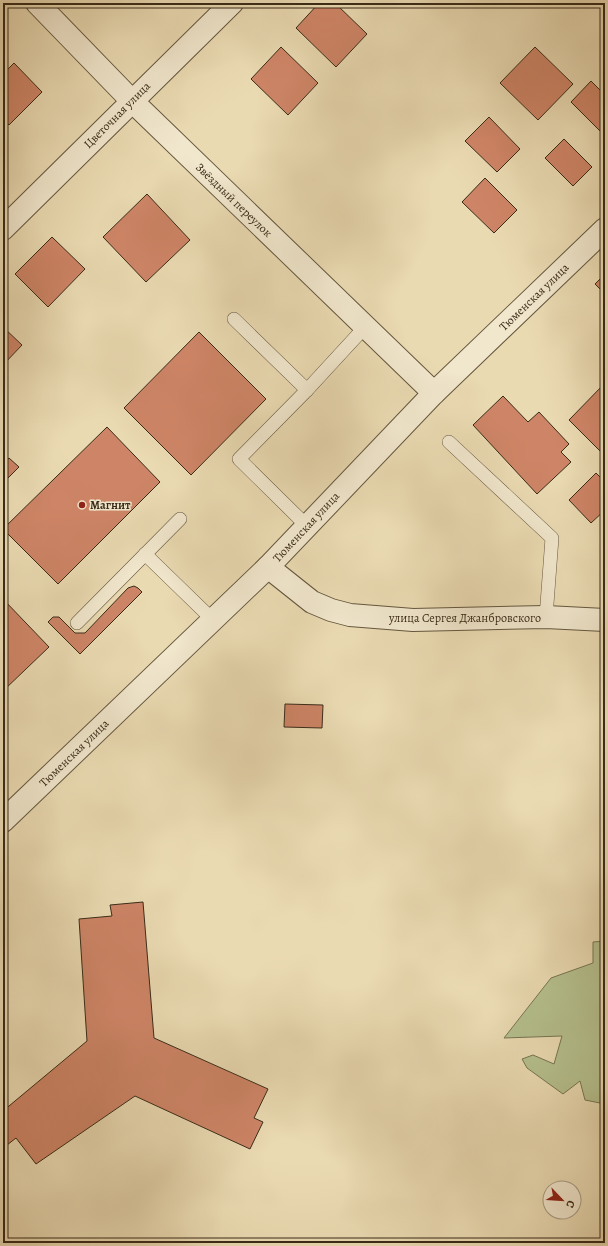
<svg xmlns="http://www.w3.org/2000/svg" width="608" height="1246" viewBox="0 0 608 1246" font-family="Alegreya,serif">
	<rect width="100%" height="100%" fill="#eadab2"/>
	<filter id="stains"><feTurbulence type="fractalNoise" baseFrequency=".005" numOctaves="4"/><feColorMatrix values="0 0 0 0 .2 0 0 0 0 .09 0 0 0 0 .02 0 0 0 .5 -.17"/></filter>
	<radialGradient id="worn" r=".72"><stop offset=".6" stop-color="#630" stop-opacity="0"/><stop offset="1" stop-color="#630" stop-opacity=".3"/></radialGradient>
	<path fill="#b5c08e" stroke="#777653" d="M605 941V1104L585 1100 580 1081 563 1094 527 1068 522 1059 533 1055 554 1064 562 1036 504 1038 551 978 593 963V942Z"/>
	<g fill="#ce8567" stroke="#392b18">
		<path d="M319 3H335L367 34 336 67 296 28Z"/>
		<path d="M281 47 318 83 288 115 251 79Z"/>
		<path d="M535 47 573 84 538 120 500 83Z"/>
		<path d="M14 63 42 92 9 125 3 119V74Z"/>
		<path d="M591 81 605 95V136L571 102Z"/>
		<path d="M489 117 520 149 497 172 465 141Z"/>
		<path d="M564 139 592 167 573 186 545 158Z"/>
		<path d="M485 178 517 210 494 233 462 202Z"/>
		<path d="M147 194 190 240 146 282 103 237Z"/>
		<path d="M52 237 85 269 48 307 15 274Z"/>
		<path d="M605 274V294L595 284Z"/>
		<path d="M3 327 22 345 3 365Z"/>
		<path d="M199 332 266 399 191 475 124 408Z"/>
		<path d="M605 383V456L569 420Z"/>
		<path d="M503 396 528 422 539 412 569 444 561 452 571 462 537 494 473 425Z"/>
		<path d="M107 427 160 482 58 584 3 529Z"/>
		<path d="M9 458 19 467 3 483V464Z"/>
		<path d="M596 473 605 482V510L591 523 569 500Z"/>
		<path d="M134 586 138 588 142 592 80 654 48 622 53 617H59L75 633H85L128 588Z"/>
		<path d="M3 599 49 647 3 691Z"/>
		<path d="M285 704 323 705 322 728 284 727Z"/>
		<path d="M143 902 154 1038 268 1089 254 1118 263 1122 250 1149 135 1096 36 1164 16 1138 7 1145 3 1139V1111L87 1041 79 919 112 916 110 905Z"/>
	</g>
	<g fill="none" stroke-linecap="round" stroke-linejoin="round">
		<g stroke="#65573e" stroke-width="14">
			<g id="service">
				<path d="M234 319 307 390 239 459 307 526"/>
				<path d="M307 390 365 327"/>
				<path d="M449 442 552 538 546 617"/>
				<path d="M145 554 213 620"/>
				<path d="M77 623 180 519"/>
			</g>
		</g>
		<g stroke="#65573e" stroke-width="24">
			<g id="minor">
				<path d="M37 3 132 101 434 393"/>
				<path d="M3 229 232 3"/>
				<path d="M268 567 434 393 605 229"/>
			</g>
		</g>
		<g stroke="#65573e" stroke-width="24">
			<path id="tertiary" d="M3 821 268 567 312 602 331 610 350 615 413 620 546 617 605 620"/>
		</g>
		<use href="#service" stroke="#f1e7cd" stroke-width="13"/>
		<use href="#minor" stroke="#f1e7cd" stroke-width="22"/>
		<use href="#tertiary" stroke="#f1e7cd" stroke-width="22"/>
	</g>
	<circle fill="#8f2418" stroke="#f1e7cd" stroke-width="1.5" cx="82" cy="505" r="4"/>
	<g text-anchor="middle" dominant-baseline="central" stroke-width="3" stroke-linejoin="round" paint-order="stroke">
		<g font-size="12" fill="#392b18" stroke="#f1e7cd">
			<text transform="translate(117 115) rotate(-45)">Цветочная улица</text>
			<text transform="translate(234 200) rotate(44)">Звёздный переулок</text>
			<text transform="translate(534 297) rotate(-44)">Тюменская улица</text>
			<text transform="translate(306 527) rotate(-47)">Тюменская улица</text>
			<text x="465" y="618">улица Сергея Джанбровского</text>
			<text transform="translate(74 753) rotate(-44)">Тюменская улица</text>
		</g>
		<g font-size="12" font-weight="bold" fill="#392b18" stroke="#f1e7cd" text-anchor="start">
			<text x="90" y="505">Магнит</text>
		</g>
	</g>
	<rect width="608" height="1246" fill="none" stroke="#eadab2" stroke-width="16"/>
	<rect x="4" y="4" width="600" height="1238" fill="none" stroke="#392b18" stroke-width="2"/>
	<rect x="8" y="8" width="592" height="1230" fill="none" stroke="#392b18"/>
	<g transform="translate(562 1200) rotate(115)"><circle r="19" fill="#f1e7cd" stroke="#a79c85"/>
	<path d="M0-3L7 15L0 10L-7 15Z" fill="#8f2418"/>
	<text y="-6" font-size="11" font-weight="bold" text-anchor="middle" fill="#392b18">С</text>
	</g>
	<rect width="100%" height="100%" filter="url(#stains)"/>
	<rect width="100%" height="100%" fill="url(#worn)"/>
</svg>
